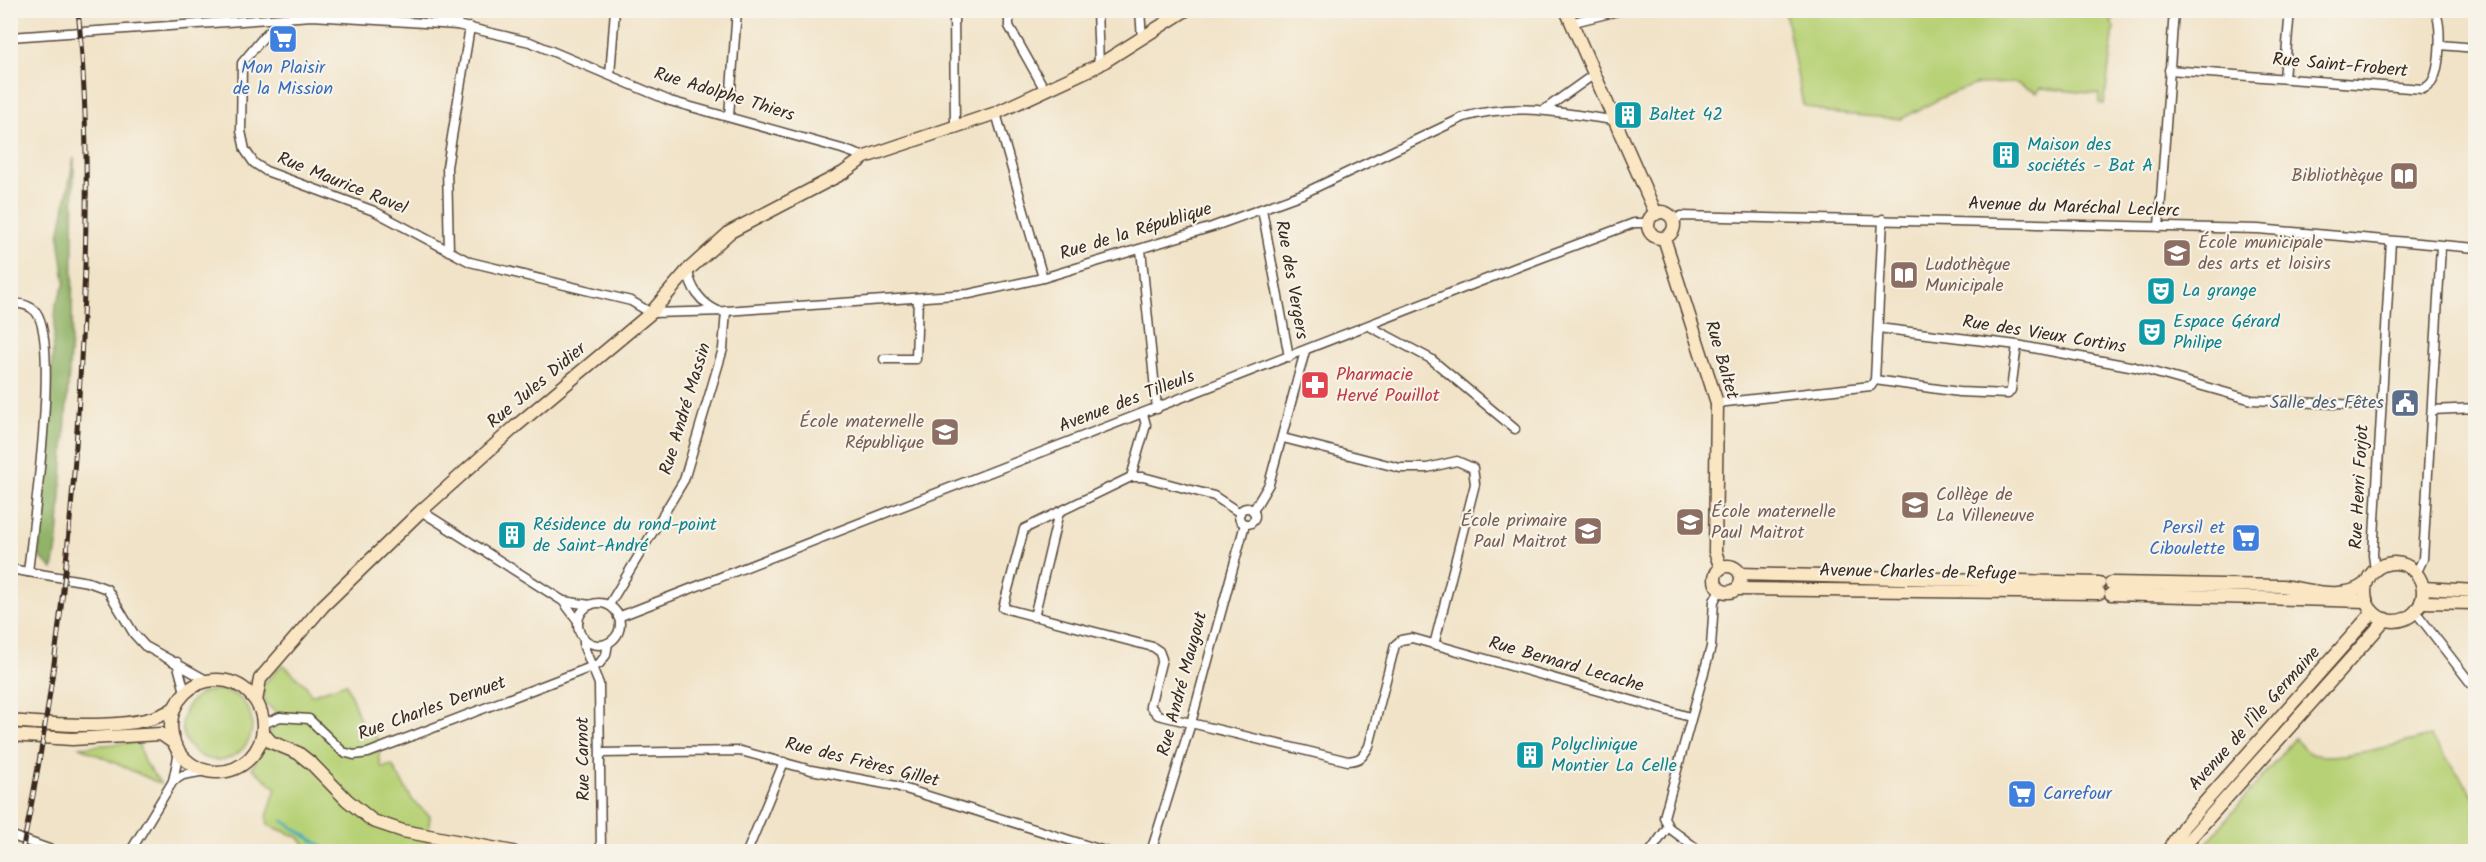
<svg xmlns="http://www.w3.org/2000/svg" width="2486" height="862" viewBox="0 0 2486 862" font-family="Kalam,sans-serif">
	<rect width="100%" height="100%" fill="#f7f3e8"/>
	<filter id="ink" filterUnits="userSpaceOnUse"><feTurbulence type="fractalNoise" baseFrequency=".0167" numOctaves="2"/><feDisplacementMap in="SourceGraphic" scale="12" xChannelSelector="R" yChannelSelector="G"/><feConvolveMatrix kernelMatrix="1 2 1 2 8 2 1 2 1" color-interpolation-filters="sRGB"/></filter>
	<filter id="wash" filterUnits="userSpaceOnUse"><feTurbulence type="fractalNoise" baseFrequency=".008" numOctaves="4" result="noise"/><feDisplacementMap in="SourceGraphic" scale="24" xChannelSelector="R" yChannelSelector="G"/><feGaussianBlur stdDeviation="1.35" result="paint"/><feColorMatrix in="noise" values="0 0 0 0 0 0 0 0 0 0 0 0 0 0 0 0 0 1.4 0 .05"/><feComposite in="paint" operator="in"/></filter>
	<g filter="url(#wash)">
		<rect width="100%" height="100%" fill="#f1e3c8"/>
		<g fill="#b7d176" stroke="#797e4a" stroke-width="1.5">
			<path d="M1785 11V10L2120 11 2111 22 2114 28 2104 104 2099 103V94L2041 88 2037 93 2016 83 1978 84 1949 94 1901 119 1828 113 1803 105Z"/>
			<path d="M283 664 307 687 311 695 346 683 365 733 374 731C380 744 377 755 382 768L392 765 413 801 430 816 427 843 443 845 442 851H310L298 837 268 825 267 817 276 788 252 768 271 730 280 724 277 713 265 703 262 686Z"/>
			<circle cx="217" cy="725" r="35"/>
			<path d="M2430 736 2475 797V851H2200L2295 738C2299 743 2303 749 2308 752 2327 765 2407 742 2430 736Z"/>
			<path d="M138 742 144 762 161 784 80 747Z"/>
		</g>
		<path fill="#91b367" stroke="#666e42" stroke-width="1.5" d="M74 158 72 323 58 540 53 569 39 556 56 304 65 283 59 236Z"/>
		<g fill="none" stroke-linecap="round" stroke-linejoin="round">
			<path stroke="#3caaba" stroke-width="3" d="M283 821 331 852"/>
		</g>
	</g>
	<g filter="url(#ink)">
		<g fill="none" stroke-linecap="round" stroke-linejoin="round">
			<g stroke="#564638" stroke-width="11">
				<g id="street">
					<path d="M954 10 955 128"/>
					<path d="M1009 10V26L1045 90"/>
					<path d="M1097 10 1099 65"/>
					<path d="M1140 10 1142 39"/>
					<path d="M1570 23 1622 10"/>
					<path d="M457 25 458 10"/>
					<path d="M267 33 242 63 241 131 245 150 254 163 266 171 374 211 470 262 631 301 651 313 726 311 969 294 1043 278 1212 227 1302 194 1464 117C1518 102 1559 113 1613 120"/>
					<path d="M10 37 312 16 457 25 530 42 670 101 842 149 865 157"/>
					<path d="M2440 45 2476 48"/>
					<path d="M2169 70 2423 89C2427 87 2431 85 2433 80 2440 67 2443 22 2434 10"/>
					<path d="M610 75 615 10"/>
					<path d="M2284 78 2290 10"/>
					<path d="M1544 110 1593 75"/>
					<path d="M996 113 1043 278"/>
					<path d="M729 116 737 10"/>
					<path d="M1262 209 1289 357"/>
					<path d="M1673 221 1681 216 2258 229 2476 248"/>
					<path d="M2159 227 2174 10"/>
					<path d="M1141 249 1157 409"/>
					<path d="M449 251 447 167 470 27"/>
					<path d="M688 270C690 288 701 303 718 311"/>
					<path d="M10 302C19 304 29 304 36 312 60 343 33 526 28 572"/>
					<path d="M1369 326 1431 359 1515 429"/>
					<path d="M1878 328 2017 345 2086 358 2135 367 2252 400 2380 406"/>
					<path d="M884 359H916L918 299"/>
					<path d="M1875 380 1959 392 2008 394 2011 390 2017 345"/>
					<path d="M1717 403 1871 386 1875 380 1883 219"/>
					<path d="M2432 410 2476 408"/>
					<path d="M1283 438 1400 468H1427L1457 461 1473 468 1475 484 1434 645"/>
					<path d="M1131 477 1146 425 1143 414"/>
					<circle cx="1247" cy="516" r="8"/>
					<path d="M421 511 563 601 578 621"/>
					<path d="M1253 511 1269 484 1305 351"/>
					<path d="M1240 513 1214 496 1143 477H1131L1024 529 1003 608 1153 647 1159 651 1162 659 1150 706 1158 715 1348 761C1360 760 1363 757 1369 746L1395 645 1401 640 1412 638 1690 717"/>
					<path d="M10 569 88 582 107 589 134 634 145 646 208 681"/>
					<path d="M2375 570 2373 555 2391 241"/>
					<path d="M2416 574 2423 559 2441 246"/>
					<path d="M2474 591 2476 569"/>
					<path d="M563 601 590 605"/>
					<circle cx="599" cy="624" r="21"/>
					<path d="M609 605 684 480 723 349 726 311"/>
					<path d="M2415 611 2476 690"/>
					<path d="M618 617 1533 261 1634 223H1649"/>
					<path d="M1034 617 1059 512"/>
					<path d="M584 639V647L599 684 601 852"/>
					<path d="M177 662 185 692"/>
					<path d="M263 724 280 717 309 719 343 752 354 755 368 753 599 664 606 655 608 643"/>
					<path d="M601 753 741 751 811 770 896 786 1108 852"/>
					<path d="M173 781 183 775 205 771"/>
					<path d="M1668 827 1664 817 1711 647 1714 601 1720 590"/>
					<path d="M1668 827 1701 852"/>
					<path d="M10 835 57 852"/>
					<path d="M130 852 173 781 179 752"/>
					<path d="M747 852 784 762"/>
					<path d="M1151 852 1191 723 1245 524"/>
					<path d="M1650 852 1668 827"/>
				</g>
			</g>
			<g stroke="#564638" stroke-width="15">
				<g id="secondary">
					<path d="M1566 10 1656 214"/>
					<circle cx="1661" cy="225" r="13"/>
					<path d="M1664 238 1717 403 1715 552 1721 568"/>
					<circle cx="2394" cy="592" r="29"/>
					<circle cx="1728" cy="579" r="13"/>
					<path d="M1740 574 2099 583"/>
					<path d="M2111 583 2282 586C2307 589 2345 602 2366 583"/>
					<path d="M2423 588 2476 591"/>
					<path d="M1737 589 2099 593"/>
					<path d="M2111 594 2366 601"/>
					<path d="M2421 602 2476 603"/>
					<circle cx="217" cy="726" r="46"/>
					<path d="M256 701 260 679 323 606 421 511 516 426 651 313 688 270 730 232 843 173 865 157 996 113 1099 65 1186 10"/>
					<path d="M10 721C51 724 142 733 174 708"/>
					<path d="M263 733 271 742 298 753 312 764 347 800 373 821 403 831 513 852"/>
					<path d="M10 735 72 739 161 734 174 743"/>
					<path d="M2167 852 2184 826 2373 612"/>
					<path d="M2178 852 2386 619"/>
				</g>
			</g>
			<use href="#street" stroke="#fff" stroke-width="8"/>
			<use href="#secondary" stroke="#fbe6c4" stroke-width="12"/>
			<g stroke="#3b2a1e" stroke-width="5">
				<path id="rail" d="M22 852C56 689 73 526 81 360 87 244 90 127 78 10"/>
			</g>
			<use href="#rail" stroke="#f7f3e8" stroke-width="3" stroke-dasharray="9" stroke-linecap="butt"/>
		</g>
	</g>
	<defs>
		<g id="supermarket-square" transform="scale(1.5)"><rect x="-9" y="-9" width="18" height="18" rx="4" fill="#3f7fe0" stroke="#f7f3e8"/><path d="M-6-5.5h2.5l.6 2H6L4.5 2H-2.5L-4.4-4H-6ZM-1.5 3.2a1.3 1.3 0 1 0 .1 0ZM3 3.2a1.3 1.3 0 1 0 .1 0Z" fill="#fff"/></g>
		<g id="building-square" transform="scale(1.5)"><rect x="-9" y="-9" width="18" height="18" rx="4" fill="#0f9aa8" stroke="#f7f3e8"/><path d="M-4-6H4V6H1V3H-1V6H-4ZM-2.5-4.3h1.7v1.8h-1.7ZM.8-4.3h1.7v1.8H.8ZM-2.5-1h1.7V.8h-1.7ZM.8-1h1.7V.8H.8Z" fill="#fff"/></g>
		<g id="library-square" transform="scale(1.5)"><rect x="-9" y="-9" width="18" height="18" rx="4" fill="#8d6e63" stroke="#f7f3e8"/><path d="M-6-4Q-3-5.5-.7-3.5V5Q-3 3-6 4ZM6-4Q3-5.5 .7-3.5V5Q3 3 6 4Z" fill="#fff"/></g>
		<g id="school-square" transform="scale(1.5)"><rect x="-9" y="-9" width="18" height="18" rx="4" fill="#8d6e63" stroke="#f7f3e8"/><path d="M0-5L7-2L0 1L-7-2ZM-4 1L0 2.5L4 1V4Q0 6-4 4Z" fill="#fff"/></g>
		<g id="theatre-square" transform="scale(1.5)"><rect x="-9" y="-9" width="18" height="18" rx="4" fill="#0f9aa8" stroke="#f7f3e8"/><path d="M-5-5.5Q0-4 5-5.5V0Q5 5 0 6Q-5 5-5 0ZM-3.3-2.5H-1v1.5H-3.3ZM1-2.5H3.3v1.5H1ZM-2.8 1Q0 5.5 2.8 1Z" fill="#fff"/></g>
		<g id="pharmacy-square" transform="scale(1.5)"><rect x="-9" y="-9" width="18" height="18" rx="4" fill="#e0444e" stroke="#f7f3e8"/><path d="M-2-6h4v4h4v4h-4v4h-4v-4h-4v-4h4Z" fill="#fff"/></g>
		<g id="civic-square" transform="scale(1.5)"><rect x="-9" y="-9" width="18" height="18" rx="4" fill="#5c6f8a" stroke="#f7f3e8"/><path d="M-.6-6.5H3V-4.5H.6V-3L4-1V1h2V6H-6V1h2V-1L-.6-3ZM-1.2 2.5V6h2.4V2.5Z" fill="#fff"/></g>
	</defs>
	<g fill-rule="evenodd">
		<use href="#supermarket-square" x="283" y="39"/>
		<use href="#building-square" x="1628" y="115"/>
		<use href="#building-square" x="2006" y="155"/>
		<use href="#library-square" x="2404" y="176"/>
		<use href="#school-square" x="2177" y="253"/>
		<use href="#library-square" x="1904" y="275"/>
		<use href="#theatre-square" x="2161" y="291"/>
		<use href="#theatre-square" x="2152" y="332"/>
		<use href="#pharmacy-square" x="1315" y="385"/>
		<use href="#civic-square" x="2405" y="403"/>
		<use href="#school-square" x="945" y="432"/>
		<use href="#school-square" x="1915" y="505"/>
		<use href="#school-square" x="1690" y="522"/>
		<use href="#school-square" x="1588" y="531"/>
		<use href="#building-square" x="512" y="535"/>
		<use href="#supermarket-square" x="2246" y="538"/>
		<use href="#building-square" x="1530" y="755"/>
		<use href="#supermarket-square" x="2022" y="794"/>
	</g>
	<g text-anchor="middle" dominant-baseline="central" stroke-width="4.5" stroke-linejoin="round" paint-order="stroke">
		<g font-size="18" fill="#3b2a1e" stroke="#f7f3e8">
			<text transform="translate(2340 66) rotate(5)">Rue Saint-Frobert</text>
			<text transform="translate(724 95) rotate(17)">Rue Adolphe Thiers</text>
			<text transform="translate(342 184) rotate(22)">Rue Maurice Ravel</text>
			<text transform="translate(2074 208) rotate(2)">Avenue du Maréchal Leclerc</text>
			<text transform="translate(1136 232) rotate(-17)">Rue de la République</text>
			<text transform="translate(1291 280) rotate(80)">Rue des Vergers</text>
			<text transform="translate(2044 335) rotate(9)">Rue des Vieux Cortins</text>
			<text transform="translate(1721 360) rotate(74)">Rue Baltet</text>
			<text transform="translate(537 386) rotate(-40)">Rue Jules Didier</text>
			<text transform="translate(1127 402) rotate(-21)">Avenue des Tilleuls</text>
			<text transform="translate(686 409) rotate(-73)">Rue André Massin</text>
			<text transform="translate(2360 487) rotate(-87)">Rue Henri Forjot</text>
			<text transform="translate(1918 573) rotate(1)">Avenue Charles de Refuge</text>
			<text transform="translate(1566 665) rotate(16)">Rue Bernard Lecache</text>
			<text transform="translate(1183 684) rotate(-75)">Rue André Maugout</text>
			<text transform="translate(432 709) rotate(-20)">Rue Charles Dernuet</text>
			<text transform="translate(2255 719) rotate(-48)">Avenue de l'Île Germaine</text>
			<text transform="translate(584 759) rotate(-91)">Rue Carnot</text>
			<text transform="translate(862 763) rotate(14)">Rue des Frères Gillet</text>
		</g>
		<g font-size="18" fill="#366cbe" stroke="#f7f3e8">
			<text x="283" y="68">Mon Plaisir<tspan x="283" dy="21">de la Mission</tspan></text>
			<text x="2225" y="528" text-anchor="end">Persil et<tspan x="2225" dy="21">Ciboulette</tspan></text>
			<text x="2043" y="794" text-anchor="start">Carrefour</text>
		</g>
		<g font-size="18" fill="#0d838f" stroke="#f7f3e8" text-anchor="start">
			<text x="1649" y="115">Baltet 42</text>
			<text x="2027" y="145">Maison des<tspan x="2027" dy="21">sociétés - Bat A</tspan></text>
			<text x="2182" y="291">La grange</text>
			<text x="2173" y="322">Espace Gérard<tspan x="2173" dy="21">Philipe</tspan></text>
			<text x="533" y="525">Résidence du rond-point<tspan x="533" dy="21">de Saint-André</tspan></text>
			<text x="1551" y="745">Polyclinique<tspan x="1551" dy="21">Montier La Celle</tspan></text>
		</g>
		<g font-size="18" fill="#785e54" stroke="#f7f3e8" text-anchor="start">
			<text x="2383" y="176" text-anchor="end">Bibliothèque</text>
			<text x="2198" y="243">École municipale<tspan x="2198" dy="21">des arts et loisirs</tspan></text>
			<text x="1925" y="265">Ludothèque<tspan x="1925" dy="21">Municipale</tspan></text>
			<text x="924" y="422" text-anchor="end">École maternelle<tspan x="924" dy="21">République</tspan></text>
			<text x="1936" y="495">Collège de<tspan x="1936" dy="21">La Villeneuve</tspan></text>
			<text x="1711" y="512">École maternelle<tspan x="1711" dy="21">Paul Maitrot</tspan></text>
			<text x="1567" y="521" text-anchor="end">École primaire<tspan x="1567" dy="21">Paul Maitrot</tspan></text>
		</g>
		<g font-size="18" fill="#be3a42" stroke="#f7f3e8" text-anchor="start">
			<text x="1336" y="375">Pharmacie<tspan x="1336" dy="21">Hervé Pouillot</tspan></text>
		</g>
		<g font-size="18" fill="#4e5e75" stroke="#f7f3e8" text-anchor="end">
			<text x="2384" y="403">Salle des Fêtes</text>
		</g>
	</g>
	<rect width="2486" height="862" fill="none" stroke="#f7f3e8" stroke-width="36"/>
</svg>
